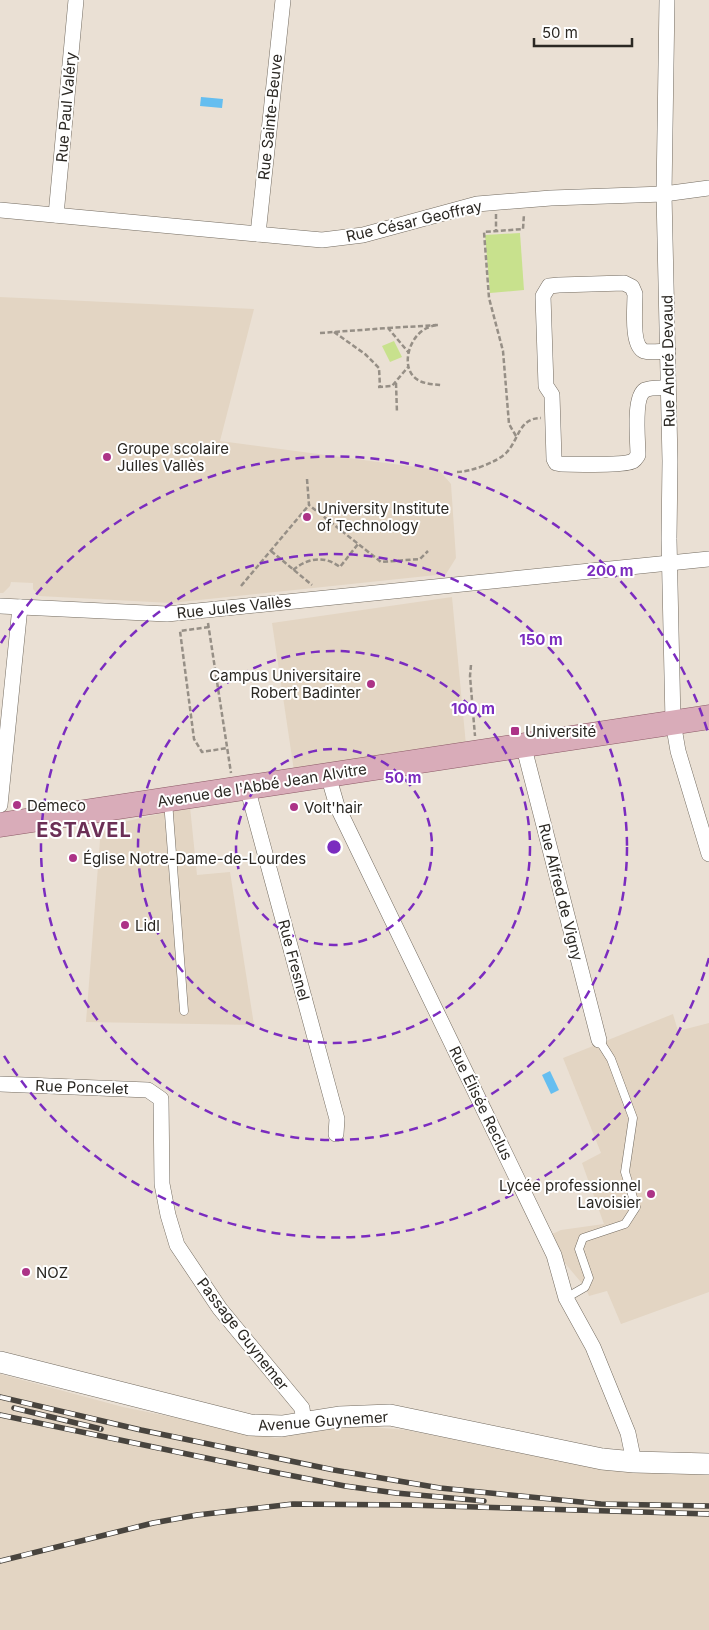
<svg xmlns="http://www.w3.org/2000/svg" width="709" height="1630" viewBox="0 0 709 1630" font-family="Inter,sans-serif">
	<rect width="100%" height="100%" fill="#eae0d4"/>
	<g fill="#e3d5c3">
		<path d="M0 297 254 309 220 441 439 470 451 484 456 558 446 574 171 603 39 596 33 589V583L11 582 10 586 3 593H0Z"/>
		<path d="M452 597 466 745 294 771 272 623Z"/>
		<path d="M190 807 197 875 230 872 254 1025 86 1022 101 827Z"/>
		<path d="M673 1014 678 1031 709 1023V1292L621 1324 607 1291 589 1296 585 1287 559 1256 550 1235 561 1230 604 1224 582 1163 601 1153 563 1058Z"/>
		<path d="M0 1374 123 1407 275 1438 342 1427H371L406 1430 589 1467 709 1474V1630H0Z"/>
	</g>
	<g fill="#c8e18d">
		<path d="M520 233 524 290 490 293 485 235Z"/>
		<path d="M394 341 402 357 390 362 382 346Z"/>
	</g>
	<g fill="#65bef0">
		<path d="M201 97 223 99 222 108 200 106Z"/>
		<path d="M550 1071 559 1090 551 1094 542 1075Z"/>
	</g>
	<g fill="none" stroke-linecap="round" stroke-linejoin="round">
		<g stroke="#736b60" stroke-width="9">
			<g id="service">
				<path d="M168 801 184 1011"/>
				<path d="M566 1298 585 1287 589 1278 579 1249 583 1238 625 1224 636 1207 625 1172 633 1118 611 1059 599 1040"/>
			</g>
		</g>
		<g stroke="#736b60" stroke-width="16">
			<g id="minor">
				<path d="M667 0 664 194 670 461 669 539 673 722 678 751 709 854"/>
				<path d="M0 210 322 240 363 235 477 204 551 198 664 194 709 188"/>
				<path d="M56 215 76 0"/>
				<path d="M258 234 283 0"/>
				<path d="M668 351C661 351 650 353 644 351 631 346 635 306 635 294L632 287 624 283 559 285 549 286 543 296 546 386 552 395 554 459 556 463 561 464C575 464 624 466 633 461 636 459 636 458 638 455 638 442 633 397 645 390 651 387 662 388 668 388"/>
				<path d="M0 606 167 614 709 559"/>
				<path d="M523 744 599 1040"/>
				<path d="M328 775 337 806 554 1255 566 1298 593 1347 628 1433 634 1462"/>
				<path d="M247 787 337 1119 336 1134"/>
				<path d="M0 805 20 607"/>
				<path d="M0 1084 148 1090 161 1099 162 1184 168 1215 177 1245 220 1309 302 1408 304 1423"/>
			</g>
		</g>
		<g stroke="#736b60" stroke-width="22">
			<path id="secondary" d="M0 1362 250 1425 282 1426 339 1417 390 1415 602 1459 634 1462 709 1464"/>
		</g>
		<g stroke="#8b5966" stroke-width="25">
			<path id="primary" d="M0 825 709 717"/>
		</g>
		<g stroke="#968f86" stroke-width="2.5" stroke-dasharray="5 2.5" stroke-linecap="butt">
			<path d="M496 214V231"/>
			<path d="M436 325C433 326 428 327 425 329 410 337 401 364 414 377 421 384 432 384 441 385"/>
			<path d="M388 328 439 325"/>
			<path d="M334 332 365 354 379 368 380 387"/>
			<path d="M320 333 388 328 409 353"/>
			<path d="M396 383 397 413"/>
			<path d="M378 387 392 386 408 367"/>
			<path d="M516 436 509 424 503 351 489 298 484 232 523 229 524 214"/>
			<path d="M457 472C470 472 498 462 507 452 519 439 519 418 541 418"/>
			<path d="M307 479 309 505 381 562 420 559 428 551"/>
			<path d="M271 551 312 585"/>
			<path d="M293 570C308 558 324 555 340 567L358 544"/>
			<path d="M241 586 309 505"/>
			<path d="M208 623 231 773"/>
			<path d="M209 627 180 631 194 739 202 752 227 748"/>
			<path d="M471 665 470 676 475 736"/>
		</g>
		<use href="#service" stroke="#fff" stroke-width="8"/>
		<use href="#minor" stroke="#fff" stroke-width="15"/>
		<use href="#secondary" stroke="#fff" stroke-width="21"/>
		<use href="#primary" stroke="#d9acb9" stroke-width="24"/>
		<g stroke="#48443e" stroke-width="5.5">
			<g id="rail">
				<path d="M0 1397 141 1430 334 1470 440 1488 601 1504 709 1506"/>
				<path d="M14 1408 101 1429"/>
				<path d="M0 1415 278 1473 345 1486 396 1493 484 1501"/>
				<path d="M0 1561 153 1523 197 1515 293 1504 408 1505 709 1514"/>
			</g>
		</g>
		<use href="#rail" stroke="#fff" stroke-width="4" stroke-dasharray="11" stroke-linecap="butt"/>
	</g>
	<g fill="none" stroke="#7b2cbf" stroke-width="2.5" stroke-dasharray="9 6">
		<circle cx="334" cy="847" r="98"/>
		<circle cx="334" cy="847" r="196"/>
		<circle cx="334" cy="847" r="293"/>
		<path d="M709 958A391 391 0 0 1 1 1051M1 643A391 391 0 0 1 709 736"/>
	</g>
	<g fill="#ac3387" stroke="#fff" stroke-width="2">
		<circle cx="107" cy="457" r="5"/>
		<circle cx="307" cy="517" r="5"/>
		<circle cx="371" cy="684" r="5"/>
		<rect x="510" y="726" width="10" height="10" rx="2.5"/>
		<circle cx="17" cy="805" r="5"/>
		<circle cx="294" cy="807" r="5"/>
		<circle cx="73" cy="858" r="5"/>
		<circle cx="125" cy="925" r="5"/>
		<circle cx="651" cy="1194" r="5"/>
		<circle cx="26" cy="1272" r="5"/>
	</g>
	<g text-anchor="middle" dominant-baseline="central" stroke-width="4" stroke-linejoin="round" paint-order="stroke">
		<g font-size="15" fill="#2b2823" stroke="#fff">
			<text transform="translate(66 107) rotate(-85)">Rue Paul Valéry</text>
			<text transform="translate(270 117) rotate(-84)">Rue Sainte-Beuve</text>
			<text transform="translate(414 221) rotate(-13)">Rue César Geoffray</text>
			<text transform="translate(668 361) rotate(-91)">Rue André Devaud</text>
			<text transform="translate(234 607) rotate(-6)">Rue Jules Vallès</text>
			<text transform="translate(262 785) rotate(-9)">Avenue de l'Abbé Jean Alvitre</text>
			<text transform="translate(561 892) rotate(76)">Rue Alfred de Vigny</text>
			<text transform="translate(294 960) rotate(75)">Rue Fresnel</text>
			<text transform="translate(82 1087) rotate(2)">Rue Poncelet</text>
			<text transform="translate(481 1103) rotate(64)">Rue Élisée Reclus</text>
			<text transform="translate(243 1334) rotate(52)">Passage Guynemer</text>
			<text transform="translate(323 1421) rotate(-4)">Avenue Guynemer</text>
		</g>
		<g font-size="15" fill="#2b2823" stroke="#fff" text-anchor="start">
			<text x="117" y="448">Groupe scolaire<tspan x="117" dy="17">Julles Vallès</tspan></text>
			<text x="317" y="508">University Institute<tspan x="317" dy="17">of Technology</tspan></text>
			<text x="361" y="675" text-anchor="end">Campus Universitaire<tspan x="361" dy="17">Robert Badinter</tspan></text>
			<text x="525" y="731">Université</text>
			<text x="27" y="805">Demeco</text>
			<text x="304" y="807">Volt'hair</text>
			<text x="83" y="858">Église Notre-Dame-de-Lourdes</text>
			<text x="135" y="925">Lidl</text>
			<text x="641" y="1185" text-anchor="end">Lycée professionnel<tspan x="641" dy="17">Lavoisier</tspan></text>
			<text x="36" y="1272">NOZ</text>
		</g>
		<g font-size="20" font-weight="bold" letter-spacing="1" fill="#6b2f56" stroke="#fff">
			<text x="84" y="830">ESTAVEL</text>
		</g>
	</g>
	<circle cx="334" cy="847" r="8" fill="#7b2cbf" stroke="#fff" stroke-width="2.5"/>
	<g font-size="15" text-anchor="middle" font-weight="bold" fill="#7b2cbf" stroke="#fff" stroke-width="4" stroke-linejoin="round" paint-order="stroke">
		<text x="610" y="576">200 m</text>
		<text x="541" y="645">150 m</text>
		<text x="473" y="714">100 m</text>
		<text x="403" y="783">50 m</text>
	</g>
	<path d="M534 38v8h98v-8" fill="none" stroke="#2b2823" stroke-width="2.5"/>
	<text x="542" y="38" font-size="15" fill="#2b2823" stroke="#ffffff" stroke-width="4" paint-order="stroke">50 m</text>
</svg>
